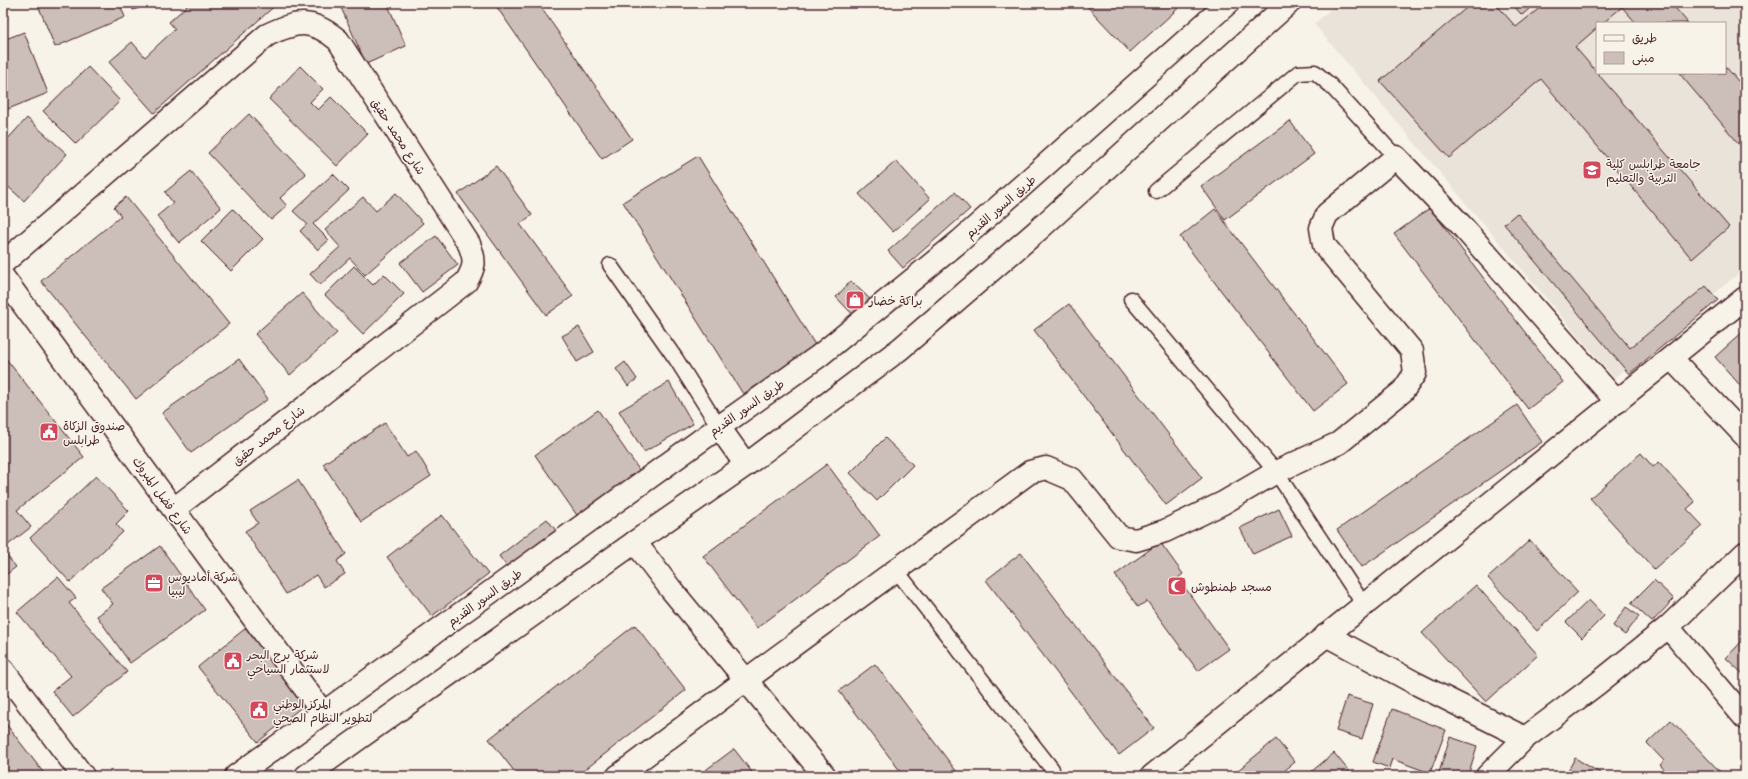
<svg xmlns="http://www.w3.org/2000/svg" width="1748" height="779" viewBox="0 0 1748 779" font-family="'Playpen Sans','Playpen Sans Arabic',sans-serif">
	<rect width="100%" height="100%" fill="#f7f3e8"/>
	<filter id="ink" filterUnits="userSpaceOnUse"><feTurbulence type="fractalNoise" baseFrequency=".025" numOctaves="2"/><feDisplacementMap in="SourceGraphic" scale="8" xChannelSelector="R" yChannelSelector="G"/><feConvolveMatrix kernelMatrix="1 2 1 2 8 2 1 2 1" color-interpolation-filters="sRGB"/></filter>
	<g filter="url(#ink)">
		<path fill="#eae3da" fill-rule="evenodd" d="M1338 3H1745V268L1614 378 1314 24ZM1597 23H1725V73H1597Z"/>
		<g fill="#ccbfb9" stroke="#4a1f2b">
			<path d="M43 3H119L125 17 55 47 38 5Z"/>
			<path d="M131 3H156L133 10Z"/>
			<path d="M187 3H278L154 113 109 62 132 42 145 57 175 29 169 22 188 5Z"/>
			<path d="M339 3H387L406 46 366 64Z"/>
			<path d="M494 3H538L632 139 602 159Z"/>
			<path d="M1084 3H1184L1130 52Z"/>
			<path d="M1472 3H1495L1516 27 1546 3H1671L1688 23H1636L1622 7 1603 23H1597V28L1575 47 1729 227 1692 259 1541 79 1449 158 1380 81Z"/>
			<path d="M1511 3H1536L1522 15Z"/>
			<path d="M24 32 48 93 3 111V40Z"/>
			<path d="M300 66 323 89 310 102 318 110 331 97 368 134 337 166 269 99Z"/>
			<path d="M1725 66 1745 89V151L1679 73H1725Z"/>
			<path d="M88 67 120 101 76 144 43 111Z"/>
			<path d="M249 114 306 174 280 198 287 206 271 220 208 153Z"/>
			<path d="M27 118 67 154 24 201 3 182V144Z"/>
			<path d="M1290 121 1314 154 1225 220 1201 186Z"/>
			<path d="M698 156 817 348 743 394 623 202Z"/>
			<path d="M896 161 930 199 893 232 859 194Z"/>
			<path d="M496 166 532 215 520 224 573 296 546 315 458 194Z"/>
			<path d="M191 171 221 208 179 243 157 216 173 203 165 192Z"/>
			<path d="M333 174 349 190 313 224 329 240 318 250 300 231 307 224 293 211Z"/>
			<path d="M955 192 970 209 903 268 888 251Z"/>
			<path d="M396 193 423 223 365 275 350 258 320 285 310 274 340 247 325 230 363 197 376 211Z"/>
			<path d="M126 197 229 324 136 399 41 281 121 216 114 207Z"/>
			<path d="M1430 208 1563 382 1528 409 1394 234Z"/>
			<path d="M233 209 263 239 231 271 201 241Z"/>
			<path d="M1215 209 1348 384 1313 411 1180 237Z"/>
			<path d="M1517 213 1630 348 1706 286 1718 300 1629 374 1504 224Z"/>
			<path d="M436 236 458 265 422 292 400 263Z"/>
			<path d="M354 266 373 285 384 274 404 294 363 334 325 295Z"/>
			<path d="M851 281 874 303 858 320 836 297Z"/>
			<path d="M302 293 337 333 290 375 255 334Z"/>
			<path d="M1069 304 1202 478 1166 505 1034 330Z"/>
			<path d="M579 327 594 352 577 362 562 336Z"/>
			<path d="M1745 330V391L1715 357Z"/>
			<path d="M3 355 84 457 17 510 31 527 3 549Z"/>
			<path d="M239 359 268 399 191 453 162 413Z"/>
			<path d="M625 362 637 379 628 386 616 369Z"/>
			<path d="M669 382 693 424 644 452 619 411Z"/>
			<path d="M1517 405 1542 442 1362 567 1337 530Z"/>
			<path d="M598 410 644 477 581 521 535 455Z"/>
			<path d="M385 423 407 457 416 451 431 476 361 522 323 464Z"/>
			<path d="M885 438 913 465 877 501 850 473Z"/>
			<path d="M1641 453 1653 467 1659 462 1695 502 1687 509 1703 526 1654 569 1590 498Z"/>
			<path d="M827 464 880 536 757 628 703 556Z"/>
			<path d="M96 476 129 511 116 524 123 532 70 582 30 538Z"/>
			<path d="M298 480 346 554 337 561 345 574 324 587 316 575 286 594 245 531 258 523 250 511Z"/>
			<path d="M1279 509 1292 536 1253 554 1240 528Z"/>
			<path d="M442 515 488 574 432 616 387 557Z"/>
			<path d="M547 519 557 532 508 568 499 556Z"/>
			<path d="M1530 540 1578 592 1537 631 1488 578Z"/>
			<path d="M1160 542 1183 574 1178 578 1229 649 1198 671 1147 601 1138 607 1115 575Z"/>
			<path d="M160 546 205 610 130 663 97 616 113 604 101 588Z"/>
			<path d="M3 551 16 567 3 577Z"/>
			<path d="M1021 553 1154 728 1119 755 986 580Z"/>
			<path d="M58 577 76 598 69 603 127 672 73 717 52 691 71 676 17 612Z"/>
			<path d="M1654 580 1674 599 1652 622 1631 603Z"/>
			<path d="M1476 585 1538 655 1486 702 1422 633Z"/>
			<path d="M1589 600 1604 616 1582 638 1566 622Z"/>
			<path d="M1626 607 1639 616 1625 635 1613 626Z"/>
			<path d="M635 625 686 690 577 776H518L489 739Z"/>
			<path d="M247 627 308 702 258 742 198 667Z"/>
			<path d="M1745 638V676L1726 658Z"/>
			<path d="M875 664 960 776H904L839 691Z"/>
			<path d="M1347 696 1373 704 1362 739 1336 731Z"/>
			<path d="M1392 709 1446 730 1430 773 1392 759 1389 768 1373 762Z"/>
			<path d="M3 720 46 776H3Z"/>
			<path d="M1671 720 1724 776H1670L1660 765 1664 761 1647 743Z"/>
			<path d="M1450 737 1477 746 1468 776H1438Z"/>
			<path d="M1276 739 1295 762 1278 776H1231Z"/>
			<path d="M734 749 755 776H700L699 775Z"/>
			<path d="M1334 753 1353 776H1306Z"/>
			<path d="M1575 758 1605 776H1557L1559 773 1565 776Z"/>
		</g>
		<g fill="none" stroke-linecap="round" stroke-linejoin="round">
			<g stroke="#4a1f2b" stroke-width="17">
				<g id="service">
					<path d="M1156 191 1298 73 1315 72 1330 85 1396 157"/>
					<path d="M610 265 676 359 719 427"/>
					<path d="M1131 299 1276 472 1364 605"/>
					<path d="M896 570 1052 769"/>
				</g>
			</g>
			<g stroke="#4a1f2b" stroke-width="25">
				<g id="minor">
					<path d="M3 263 267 35C297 21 311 18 338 40L469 244C476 261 475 267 466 282L174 509"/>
					<path d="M3 277 323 713"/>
					<path d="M1671 358 1745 436"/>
					<path d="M635 542 670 588 825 776"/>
					<path d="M1668 627 1745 718"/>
					<path d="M1326 635 1415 683 1525 738"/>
					<path d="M3 670 83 776"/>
					<path d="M618 776 746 680 1030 472 1046 468 1072 479 1119 537 1136 540 1165 531 1223 503 1276 472 1339 443 1403 391 1415 373 1412 351 1324 245 1321 228 1327 214 1396 157 1461 225 1617 402"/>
					<path d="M1152 776 1745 298"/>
					<path d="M1487 776 1525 738 1597 684 1668 627 1745 553"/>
				</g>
			</g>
			<g stroke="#4a1f2b" stroke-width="25">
				<g id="primary">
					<path d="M719 427 746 465"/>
					<path d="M236 776 719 427 819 356 960 241 1228 3"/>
					<path d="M306 776 635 542 746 465 900 349 1037 231 1289 3"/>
				</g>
			</g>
			<use href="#service" stroke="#f7f3e8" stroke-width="14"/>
			<use href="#minor" stroke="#f7f3e8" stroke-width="22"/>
			<use href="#primary" stroke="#f7f3e8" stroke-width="22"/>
		</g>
	</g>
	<defs>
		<g id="university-square" transform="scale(1)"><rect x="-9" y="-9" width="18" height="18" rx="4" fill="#d1495b" stroke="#f7f3e8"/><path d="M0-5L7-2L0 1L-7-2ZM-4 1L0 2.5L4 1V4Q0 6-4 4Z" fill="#fff"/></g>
		<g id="shop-square" transform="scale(1)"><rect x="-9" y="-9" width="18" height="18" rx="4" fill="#d1495b" stroke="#f7f3e8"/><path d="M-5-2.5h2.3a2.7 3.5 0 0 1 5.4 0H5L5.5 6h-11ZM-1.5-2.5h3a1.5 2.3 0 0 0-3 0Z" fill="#fff"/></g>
		<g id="civic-square" transform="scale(1)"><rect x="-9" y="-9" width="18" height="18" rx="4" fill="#d1495b" stroke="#f7f3e8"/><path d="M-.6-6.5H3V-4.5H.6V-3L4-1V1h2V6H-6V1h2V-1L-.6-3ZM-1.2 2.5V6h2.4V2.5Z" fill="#fff"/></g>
		<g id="office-square" transform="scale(1)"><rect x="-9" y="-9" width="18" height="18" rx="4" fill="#d1495b" stroke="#f7f3e8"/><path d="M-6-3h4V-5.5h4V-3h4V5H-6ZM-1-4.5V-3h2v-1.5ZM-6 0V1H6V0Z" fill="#fff"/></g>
		<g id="mosque-square" transform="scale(1)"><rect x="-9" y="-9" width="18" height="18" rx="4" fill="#d1495b" stroke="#f7f3e8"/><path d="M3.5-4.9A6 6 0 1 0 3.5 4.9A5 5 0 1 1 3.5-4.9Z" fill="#fff"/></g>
	</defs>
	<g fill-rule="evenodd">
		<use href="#university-square" x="1592" y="170"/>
		<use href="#shop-square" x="855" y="300"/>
		<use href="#civic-square" x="49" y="432"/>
		<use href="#office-square" x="154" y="583"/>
		<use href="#mosque-square" x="1177" y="586"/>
		<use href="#civic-square" x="233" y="661"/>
		<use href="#civic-square" x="259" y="710"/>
	</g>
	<g text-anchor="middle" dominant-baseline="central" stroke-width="3" stroke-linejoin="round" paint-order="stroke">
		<g font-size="12" fill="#4a1f2b" stroke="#f7f3e8">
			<text transform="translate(399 136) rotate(57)">شارع محمد حقيق</text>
			<text transform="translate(1000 206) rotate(-41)">طريق السور القديم</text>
			<text transform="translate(746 407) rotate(-35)">طريق السور القديم</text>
			<text transform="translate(268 435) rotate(-38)">شارع محمد حقيق</text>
			<text transform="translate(163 495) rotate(54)">شارع فضل المبروك</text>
			<text transform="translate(484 597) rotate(-36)">طريق السور القديم</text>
		</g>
		<g font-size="12" fill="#4a1f2b" stroke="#f7f3e8" text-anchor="start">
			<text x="1606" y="163">جامعة طرابلس كلية<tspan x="1606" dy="14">التربية والتعليم</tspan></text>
			<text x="869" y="300">براكة خضار</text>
			<text x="63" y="425">صندوق الزكاة<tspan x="63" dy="14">طرابلس</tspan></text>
			<text x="168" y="576">شركة أماديوس<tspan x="168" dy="14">ليبيا</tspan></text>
			<text x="1191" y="586">مسجد طمنطوش</text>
			<text x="247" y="654">شركة برج البحر<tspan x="247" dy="14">لاستثمار السياحي</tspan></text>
			<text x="273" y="703">المركز الوطني<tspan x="273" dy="14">لتطوير النظام الصحي</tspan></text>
		</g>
	</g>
	<rect width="1748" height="779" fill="none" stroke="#f7f3e8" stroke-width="16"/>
	<rect x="8" y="8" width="1732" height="763" fill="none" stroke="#4a1f2b" stroke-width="1.5" filter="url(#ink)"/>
	<rect x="1596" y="22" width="130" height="52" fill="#f7f3e8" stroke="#b29e9c"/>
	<rect x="1604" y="35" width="20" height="6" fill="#f7f3e8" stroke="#b29e9c"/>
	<text x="1632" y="42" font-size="12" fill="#4a1f2b">طريق</text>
	<rect x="1604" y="52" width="20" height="12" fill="#ccbfb9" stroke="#b29e9c"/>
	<text x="1632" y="62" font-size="12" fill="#4a1f2b">مبنى</text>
</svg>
